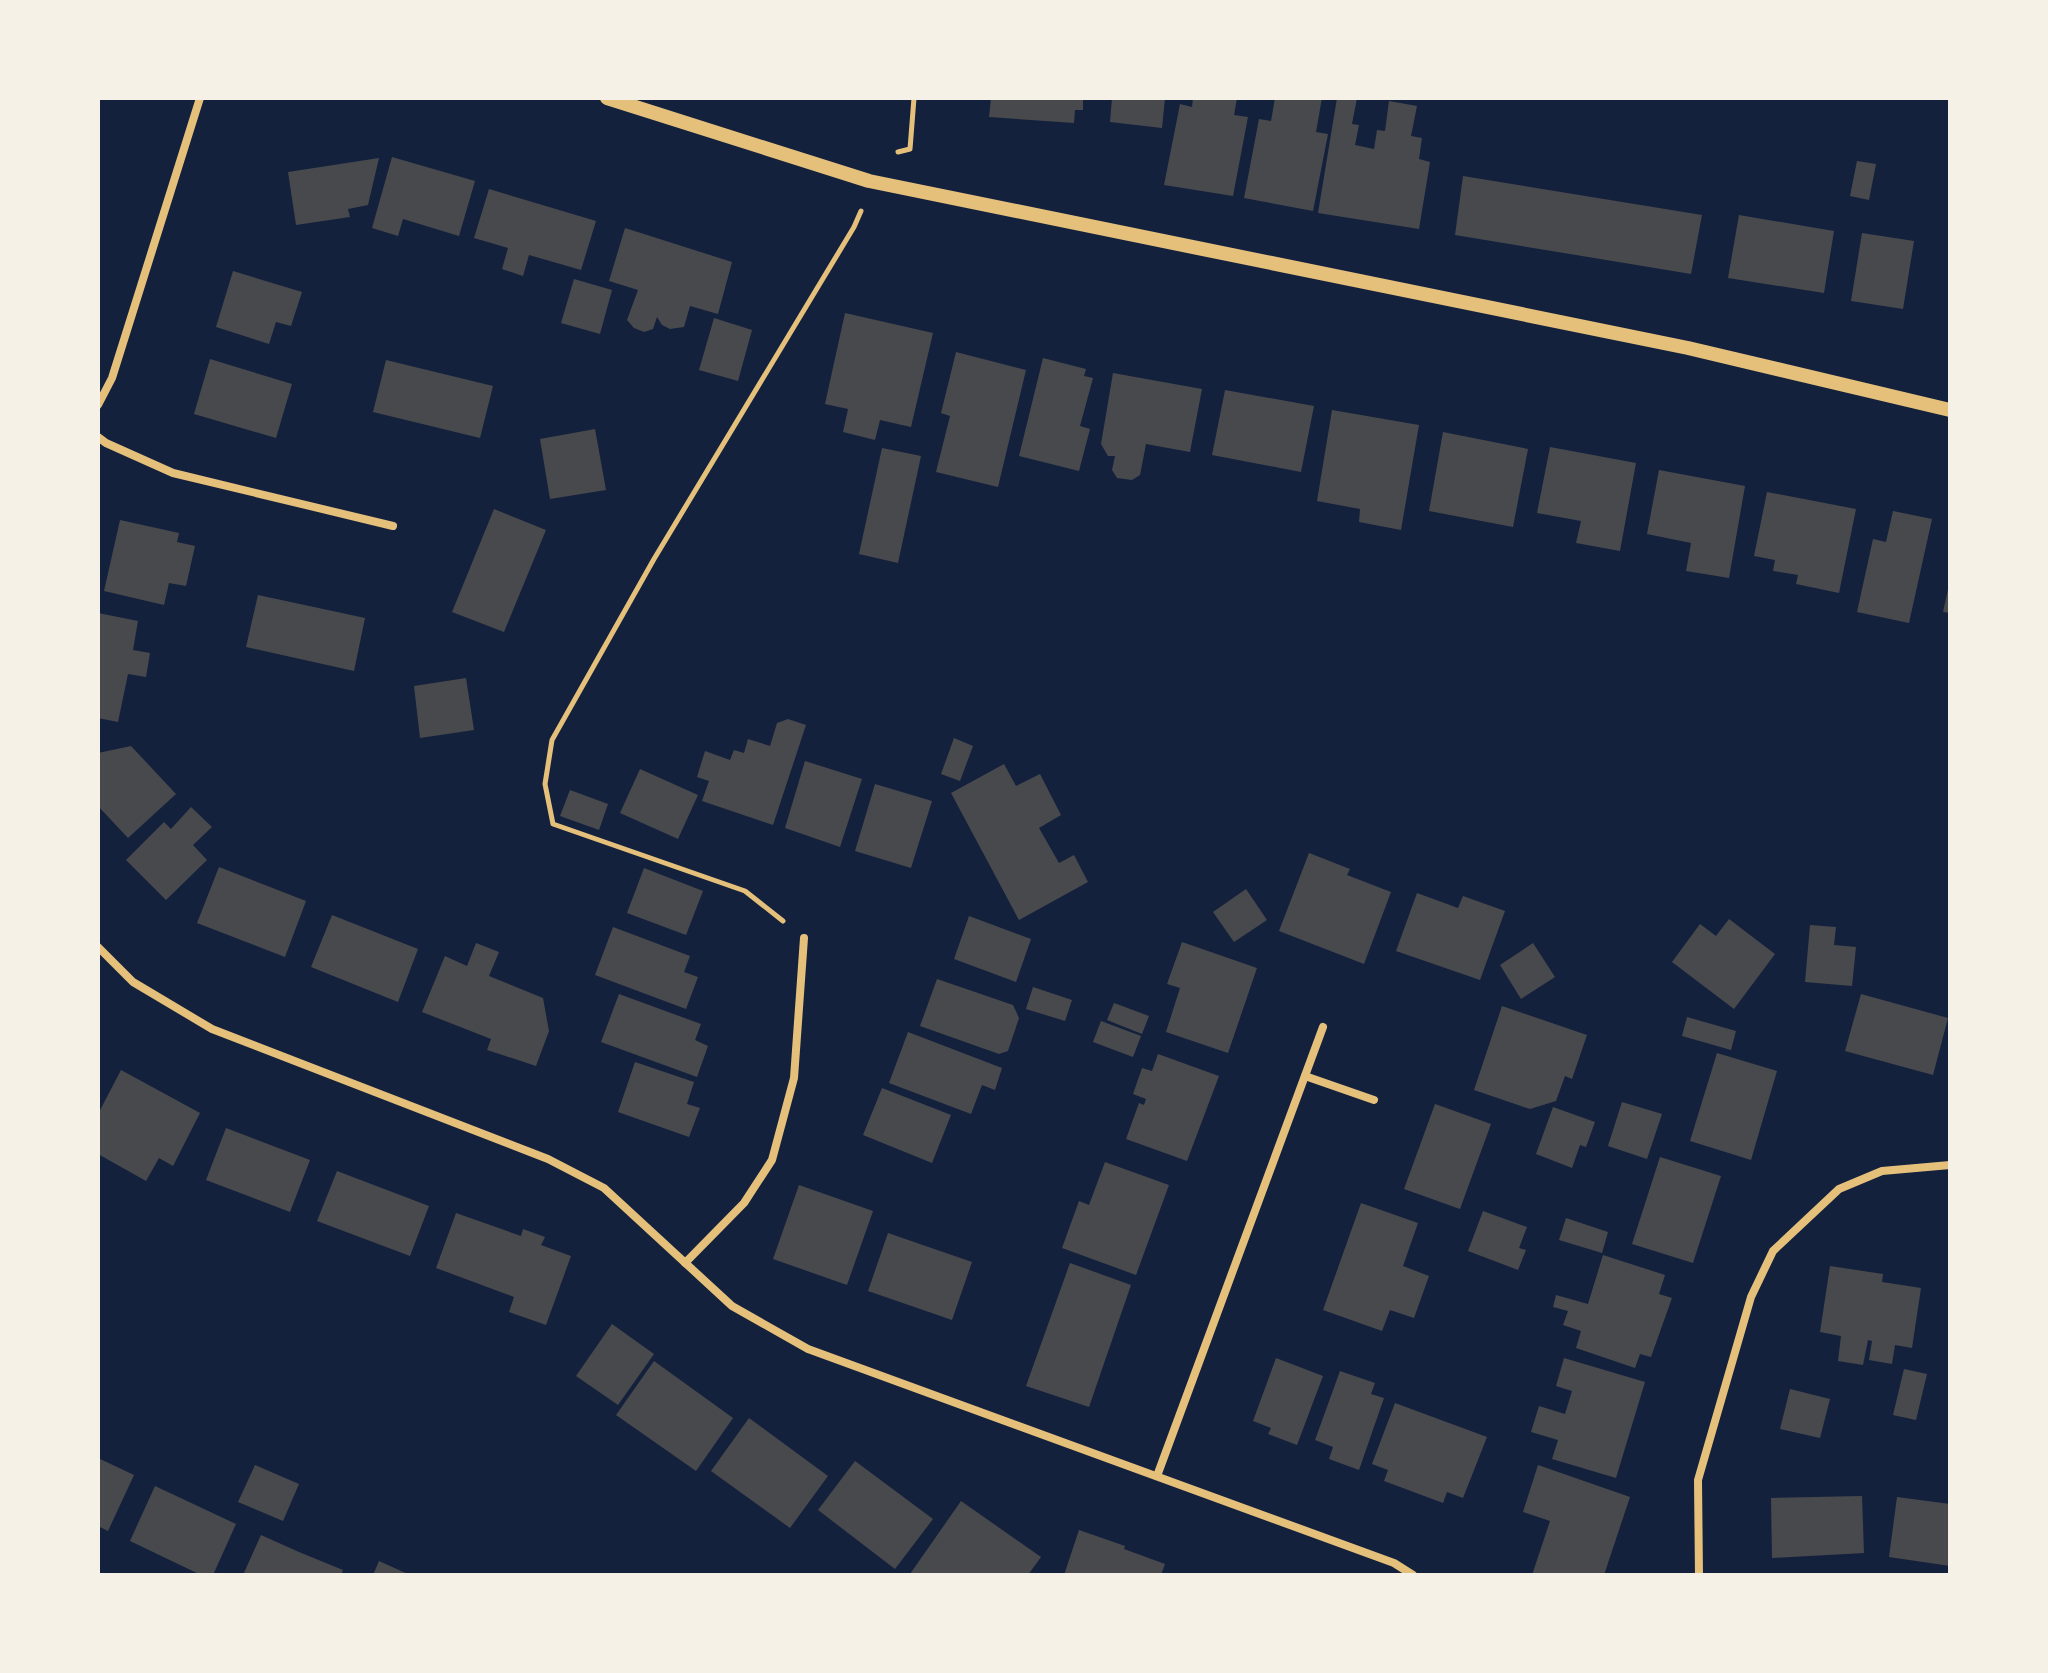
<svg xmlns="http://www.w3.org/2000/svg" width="2048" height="1673" viewBox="0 0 2048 1673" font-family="Mulish,sans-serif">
	<rect width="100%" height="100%" fill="#14213d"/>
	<g fill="#48494c">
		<path d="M991 98H1083V110H1075L1074 123 989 117Z"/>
		<path d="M1112 98H1165L1162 128 1110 122Z"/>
		<path d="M1193 98H1237L1234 115 1248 117 1233 196 1164 185 1180 104 1192 107Z"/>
		<path d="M1275 98H1322L1316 132 1328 134 1313 211 1244 198 1259 119 1271 121Z"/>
		<path d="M1337 98H1357L1352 124 1359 125 1355 145 1374 149 1377 130 1385 131 1389 101 1417 106 1411 136 1422 138 1419 159 1430 162 1419 229 1318 213Z"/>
		<path d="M392 157 475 181 459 236 403 219 398 236 372 228Z"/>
		<path d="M379 158 368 205 348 209 350 217 296 225 288 172Z"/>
		<path d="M1857 161 1876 164 1869 200 1850 196Z"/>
		<path d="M1463 176 1702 215 1691 274 1455 235Z"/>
		<path d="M489 189 596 221 581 270 529 255 523 276 502 269 508 248 474 238Z"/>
		<path d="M1739 215 1834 231 1824 293 1728 278Z"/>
		<path d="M625 228 732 262 718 314 690 306 684 327 670 329 662 325 657 317 653 329 644 332 634 328 627 320 638 290 609 281Z"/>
		<path d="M1862 233 1914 241 1903 309 1851 301Z"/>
		<path d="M233 271 302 292 291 326 276 322 269 344 216 327Z"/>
		<path d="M574 279 612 290 600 334 561 323Z"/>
		<path d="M845 313 933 333 911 427 880 420 875 440 843 432 848 409 825 404Z"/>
		<path d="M714 318 752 330 738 381 699 370Z"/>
		<path d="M956 352 1026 370 998 487 936 472 950 416 941 413Z"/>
		<path d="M1043 358 1086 369 1084 376 1093 378 1080 426 1090 429 1079 471 1019 456Z"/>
		<path d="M210 359 292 384 276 438 194 414Z"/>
		<path d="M386 360 493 386 480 438 373 412Z"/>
		<path d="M1113 373 1202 389 1190 452 1146 444 1140 475 1132 480 1117 478 1112 470 1115 456H1108L1101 444Z"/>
		<path d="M1225 390 1314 406 1301 472 1212 455Z"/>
		<path d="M1332 410 1419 425 1401 530 1359 522 1360 509 1317 501Z"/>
		<path d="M595 429 606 490 550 499 540 439Z"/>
		<path d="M1443 432 1528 449 1513 527 1429 511Z"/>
		<path d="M1550 447 1636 463 1620 551 1576 543 1581 521 1537 513Z"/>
		<path d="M882 448 921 456 898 563 859 554Z"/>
		<path d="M1659 470 1745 486 1729 578 1686 571 1691 543 1647 534Z"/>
		<path d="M1767 492 1856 509 1839 593 1796 584 1798 575 1773 571 1775 560 1754 556Z"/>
		<path d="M494 509 546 530 504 632 452 612Z"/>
		<path d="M1893 511 1932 519 1909 623 1857 612 1873 539 1886 542Z"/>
		<path d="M120 520 179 533 177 542 195 546 186 586 169 583 164 605 104 591Z"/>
		<path d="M1949 585H1950V613L1943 612Z"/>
		<path d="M258 595 365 618 354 671 246 647Z"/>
		<path d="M98 613 138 621 133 650 150 653 146 677 128 674 118 722 98 718Z"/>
		<path d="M466 678 474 730 420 738 414 686Z"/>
		<path d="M788 719 806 725 773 825 702 801 709 781 697 777 705 751 730 760 734 750 744 753 748 739 770 746 777 723Z"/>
		<path d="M954 738 973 746 960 781 941 774Z"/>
		<path d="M131 746 176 794 128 838 98 806V753Z"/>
		<path d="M805 761 862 779 840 847 785 828Z"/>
		<path d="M1004 764 1016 786 1040 774 1061 815 1039 828 1059 863 1074 855 1088 882 1019 920 951 793Z"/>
		<path d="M640 769 698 795 678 839 620 813Z"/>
		<path d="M875 784 932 801 911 868 855 851Z"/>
		<path d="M570 790 608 804 599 830 560 816Z"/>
		<path d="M191 807 212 827 193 845 207 860 166 900 126 860 164 822 171 829Z"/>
		<path d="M1309 853 1350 869 1347 875 1391 892 1364 964 1279 931Z"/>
		<path d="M219 867 306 901 285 957 197 923Z"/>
		<path d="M644 868 703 891 686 935 627 913Z"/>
		<path d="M1246 889 1267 920 1234 942 1213 912Z"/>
		<path d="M1417 893 1458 908 1463 896 1505 911 1480 980 1396 951Z"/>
		<path d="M332 915 418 949 398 1002 311 967Z"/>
		<path d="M969 916 1031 939 1016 982 954 959Z"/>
		<path d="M1729 919 1775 954 1734 1009 1672 962 1700 924 1716 936Z"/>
		<path d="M1810 925 1836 927 1834 945 1856 947 1852 986 1805 982Z"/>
		<path d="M613 927 690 956 684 972 698 977 686 1009 595 975Z"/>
		<path d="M1182 942 1257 968 1228 1053 1166 1032 1180 988 1167 984Z"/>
		<path d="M476 943 499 952 489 976 543 998 549 1031 536 1066 487 1050 491 1039 422 1012 445 956 467 966Z"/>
		<path d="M1533 943 1555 977 1521 999 1500 965Z"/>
		<path d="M937 979 1013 1005 1019 1018 1008 1051 999 1054 920 1026Z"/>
		<path d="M1033 987 1072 1000 1065 1021 1026 1009Z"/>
		<path d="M619 994 701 1024 695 1040 708 1046 697 1077 601 1042Z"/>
		<path d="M1861 994 1948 1018 1933 1075 1845 1051Z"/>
		<path d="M1114 1003 1149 1016 1142 1034 1107 1020Z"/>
		<path d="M1502 1006 1587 1035 1572 1079 1565 1076 1556 1101 1530 1109 1474 1090Z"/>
		<path d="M1687 1017 1736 1031 1731 1050 1682 1036Z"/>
		<path d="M1101 1021 1141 1036 1133 1057 1093 1042Z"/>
		<path d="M908 1032 1002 1068 995 1090 982 1085 971 1114 889 1083Z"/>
		<path d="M1717 1053 1777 1071 1751 1160 1690 1141Z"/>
		<path d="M1158 1054 1219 1076 1187 1161 1126 1139 1139 1103 1144 1105 1146 1099 1133 1094 1142 1068 1152 1071Z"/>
		<path d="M635 1062 694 1082 687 1104 700 1108 689 1137 618 1112Z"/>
		<path d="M121 1070 200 1113 173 1166 159 1158 146 1181 98 1154V1114Z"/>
		<path d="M882 1088 951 1115 932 1163 863 1135Z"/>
		<path d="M1622 1102 1662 1114 1647 1159 1608 1146Z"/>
		<path d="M1435 1104 1491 1124 1460 1209 1404 1189Z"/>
		<path d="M1553 1107 1595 1122 1586 1147 1580 1145 1572 1168 1536 1154Z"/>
		<path d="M226 1128 310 1160 290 1212 206 1180Z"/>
		<path d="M1660 1157 1721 1176 1693 1263 1632 1244Z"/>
		<path d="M1105 1162 1169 1185 1136 1275 1062 1248 1079 1201 1089 1205Z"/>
		<path d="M337 1171 429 1206 410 1256 317 1221Z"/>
		<path d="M799 1185 873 1211 847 1285 773 1259Z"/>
		<path d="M1361 1203 1418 1223 1403 1266 1429 1276 1414 1318 1390 1310 1382 1331 1323 1310Z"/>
		<path d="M1483 1211 1527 1227 1519 1248 1526 1250 1518 1270 1468 1251Z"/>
		<path d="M456 1213 521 1236 523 1229 545 1237 541 1245 571 1256 546 1325 509 1312 514 1297 436 1268Z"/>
		<path d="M1566 1218 1608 1232 1602 1253 1559 1240Z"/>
		<path d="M888 1233 972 1262 952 1320 868 1291Z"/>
		<path d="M1603 1255 1665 1275 1659 1294 1672 1298 1651 1357 1640 1354 1635 1368 1576 1348 1581 1331 1563 1325 1568 1311 1553 1307 1556 1295 1588 1304Z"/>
		<path d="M1070 1263 1131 1285 1089 1407 1026 1386Z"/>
		<path d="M1830 1266 1883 1274 1882 1282 1921 1288 1912 1348 1895 1345 1892 1364 1869 1360 1872 1341 1868 1340 1863 1365 1838 1361 1841 1336 1820 1332Z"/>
		<path d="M612 1324 654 1354 618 1405 576 1376Z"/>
		<path d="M1276 1358 1323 1376 1297 1445 1268 1434 1271 1428 1253 1421Z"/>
		<path d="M1564 1358 1645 1382 1616 1478 1552 1459 1558 1440 1531 1432 1539 1406 1565 1414 1572 1391 1556 1386Z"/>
		<path d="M654 1361 733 1418 696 1471 616 1415Z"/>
		<path d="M1904 1369 1927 1374 1916 1420 1893 1415Z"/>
		<path d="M1340 1371 1375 1383 1371 1394 1384 1398 1359 1470 1329 1459 1333 1447 1315 1440Z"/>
		<path d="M1790 1389 1830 1399 1820 1438 1780 1429Z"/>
		<path d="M1395 1403 1487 1437 1463 1498 1447 1492 1443 1503 1384 1481 1388 1470 1372 1464Z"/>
		<path d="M749 1418 828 1476 790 1528 711 1471Z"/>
		<path d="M98 1458 134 1475 108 1531 98 1526Z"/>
		<path d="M855 1461 933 1519 895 1569 818 1510Z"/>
		<path d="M255 1465 299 1484 283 1521 238 1502Z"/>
		<path d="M1538 1465 1630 1497 1604 1575H1532L1550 1521 1523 1512Z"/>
		<path d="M155 1486 236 1524 213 1575H201L130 1541Z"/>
		<path d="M1862 1496 1864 1553 1772 1558 1771 1498Z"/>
		<path d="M1897 1497 1950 1504V1566L1889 1557Z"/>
		<path d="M961 1501 1041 1557 1028 1575 910 1574Z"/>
		<path d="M1079 1530 1125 1546 1124 1549 1165 1564 1161 1575H1064Z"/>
		<path d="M261 1535 299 1552 343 1570 341 1575H243Z"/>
		<path d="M379 1561 410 1575H373Z"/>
	</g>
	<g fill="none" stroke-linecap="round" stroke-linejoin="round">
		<g stroke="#e5c07b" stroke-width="5">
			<path d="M898 152 910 149 914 98"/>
			<path d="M783 921 745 891 553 824 545 784 552 740 654 559 854 227 861 211"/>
		</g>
		<g stroke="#e5c07b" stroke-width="8">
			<path d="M98 405 112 378 200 98"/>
			<path d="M98 437 106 443 173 473 393 526"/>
			<path d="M98 947 133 982 212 1029 548 1159 604 1188 732 1306 808 1349 1394 1563 1413 1575"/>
			<path d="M1305 1076 1374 1100"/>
			<path d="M685 1263 744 1203 772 1160 794 1078 804 938"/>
			<path d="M1157 1476 1323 1027"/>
			<path d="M1699 1575 1698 1480 1751 1297 1773 1251 1839 1189 1882 1171 1950 1165"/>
		</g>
		<path stroke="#e5c07b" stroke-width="14" d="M607 98 869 181 1688 348 1950 410"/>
	</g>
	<rect width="2048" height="1673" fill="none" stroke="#f6f1e7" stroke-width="200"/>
</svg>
